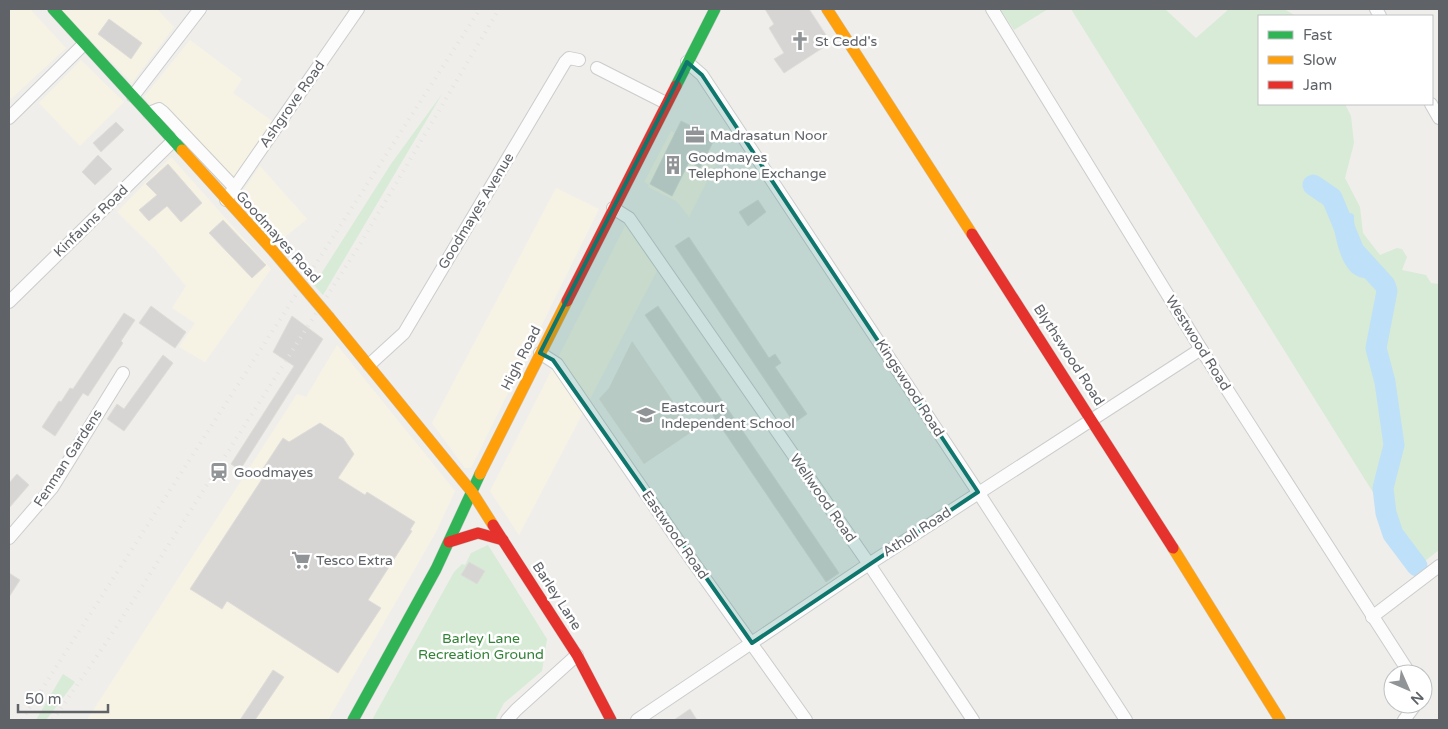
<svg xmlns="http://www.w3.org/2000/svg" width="1448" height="729" viewBox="0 0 1448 729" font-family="'Varela Round',sans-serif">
	<rect width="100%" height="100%" fill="#efeeea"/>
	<g fill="#f7f3e4">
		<path d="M9 9H30L66 48 11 99 9 97Z"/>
		<path d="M60 9H157L174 27 132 83Z"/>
		<path d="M190 40 242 79 233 93 272 121 228 188 144 97Z"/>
		<path d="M81 60 124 102 80 146 39 103Z"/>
		<path d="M671 131 720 156 689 217 676 201 648 187 649 185 644 182Z"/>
		<path d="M171 157 271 269 205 362 179 347 195 323 172 308 186 286 156 250 117 212Z"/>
		<path d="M260 166 307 219 279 242 238 198Z"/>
		<path d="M556 188 599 209 471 468H465L432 423Z"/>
		<path d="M626 224 658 269 519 535 490 491Z"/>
		<path d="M337 345 455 491 436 532 328 720H87L297 394 306 397Z"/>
	</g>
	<path fill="#e2e0da" d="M632 341 693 431 644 464 599 399 609 388Z"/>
	<g fill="#d8ebd6">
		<path d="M1000 9H1048L1014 30Z"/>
		<path d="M1071 9H1165L1196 38 1229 9H1284L1296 16H1259V104H1345L1351 116 1354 143 1345 178 1360 207 1363 233 1380 255 1397 248 1402 249 1407 257 1402 270 1426 275 1431 283 1439 284V550L1420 565 1381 510 1379 502Z"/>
		<path d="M442 94 323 295 314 285 391 164Z"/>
		<path d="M488 545 547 639 542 671 504 703 495 720H372L454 572 462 564 465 565 471 553Z"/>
		<path d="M63 674 75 682 46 720H36Z"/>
	</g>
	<path fill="#bfe0f9" d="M1351 213 1354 215C1354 242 1363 247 1376 268V271L1368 278C1344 280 1337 245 1334 228L1346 214Z"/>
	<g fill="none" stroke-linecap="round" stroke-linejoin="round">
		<path stroke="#bfe0f9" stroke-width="21" d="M1313 185 1332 198 1354 251 1385 285 1387 291 1376 348 1385 382 1394 445 1383 488 1386 513 1393 534 1417 566"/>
	</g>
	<g fill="#d6d5d3" stroke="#deddd9">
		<path d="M765 9H809L826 35 819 39 824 47 784 73 774 59 784 53 769 28 774 24Z"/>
		<path d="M109 19 142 43 131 59 98 34Z"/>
		<path d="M681 121 715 138 700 168 689 162 672 196 650 184Z"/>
		<path d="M116 122 124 130 101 152 93 143Z"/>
		<path d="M98 155 112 169 95 185 82 172Z"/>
		<path d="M168 164 202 203 181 222 167 206 149 221 139 210 157 195 146 184Z"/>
		<path d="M758 200 766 212 748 226 739 212Z"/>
		<path d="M223 220 266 265 252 278 209 233Z"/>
		<path d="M689 237 769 358 775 354 781 363 775 367 807 414 794 423 675 246Z"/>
		<path d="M151 306 186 332 175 348 139 323Z"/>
		<path d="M658 306 839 573 826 582 645 315Z"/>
		<path d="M124 313 135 320 121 341 123 343 88 396 83 393 55 436 42 427 59 401 61 402 70 388 73 389Z"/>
		<path d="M292 316 323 339 240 470 231 464 294 366 273 352Z"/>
		<path d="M163 355 173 363 124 431 107 419 117 404 124 409Z"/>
		<path d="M320 423 343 438 354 454 338 478 365 495 367 492 415 522 410 530 412 531 368 600 381 608 338 673 227 601 222 609 190 589 266 473 262 470 283 438 289 442Z"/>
		<path d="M17 474 29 485 9 508V483Z"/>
		<path d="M469 562 485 571 477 584 461 575Z"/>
		<path d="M9 573 20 580 9 597Z"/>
		<path d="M273 670 284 677 255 720H240Z"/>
		<path d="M690 709 697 720H674Z"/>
	</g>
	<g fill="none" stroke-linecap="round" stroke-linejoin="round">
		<g stroke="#cbcccc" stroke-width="14">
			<g id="street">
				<path d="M992 9 1201 349 1410 674"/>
				<path d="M1376 9 1380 16"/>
				<path d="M687 62 702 75 978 492 1126 720"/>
				<path d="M597 68 666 103"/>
				<path d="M133 96 200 9"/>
				<path d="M1431 104 1439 118"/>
				<path d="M149 113 159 109 163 112 234 187"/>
				<path d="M9 118 84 44"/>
				<path d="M226 200 358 9"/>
				<path d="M613 208 629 218 869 564 973 720"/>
				<path d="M9 302 174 140"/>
				<path d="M540 353 557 364 681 545 806 720"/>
				<path d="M369 365 404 333 565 62 569 58 579 60"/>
				<path d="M9 538 52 488 123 373"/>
				<path d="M1372 617 1439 566"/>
				<path d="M507 720 516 710 577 655"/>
				<path d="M637 720 869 564 1201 349"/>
				<path d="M1404 720 1416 704"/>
			</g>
		</g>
		<g stroke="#cacacb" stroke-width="12">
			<g id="fast">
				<path d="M53 9 182 150"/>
				<path d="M676 86 715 9"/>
				<path d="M353 720 436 569 480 474"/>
			</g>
		</g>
		<g stroke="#cacacb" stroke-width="12">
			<g id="slow">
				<path d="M827 9 972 234"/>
				<path d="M182 150 274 252"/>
				<path d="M329 317 472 492 493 525"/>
				<path d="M480 474 567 301"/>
				<path d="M1173 548 1280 720"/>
			</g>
		</g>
		<g stroke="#cacacb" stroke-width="12">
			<g id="jam">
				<path d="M972 234 1173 548"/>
				<path d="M567 301 676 86"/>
				<path d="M493 525 577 655 611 720"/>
				<path d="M449 542 478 533 503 540"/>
			</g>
		</g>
		<use href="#street" stroke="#fdfcfc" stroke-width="12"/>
		<use href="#fast" stroke="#30b455" stroke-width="11"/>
		<use href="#slow" stroke="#ff9f0a" stroke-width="11"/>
		<use href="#jam" stroke="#e5322d" stroke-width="11"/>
		<g stroke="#e4e4e4" stroke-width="4" stroke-dasharray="1 6" stroke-linecap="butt">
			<path d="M22 720 480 9"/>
			<path d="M53 720 108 640 359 246 499 9"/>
		</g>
		<g stroke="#cacacb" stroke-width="12" stroke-linecap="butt">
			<path id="slow-bridge" d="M274 252 329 317"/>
		</g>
		<use href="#slow-bridge" stroke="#ff9f0a" stroke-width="11"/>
	</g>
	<path fill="#0f766e" fill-opacity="0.2" stroke="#0f766e" stroke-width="4" stroke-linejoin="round" d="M687 62 702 75 978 492 752 643 553 360 540 353Z"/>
	<defs>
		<g id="church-bare" transform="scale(1.5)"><path d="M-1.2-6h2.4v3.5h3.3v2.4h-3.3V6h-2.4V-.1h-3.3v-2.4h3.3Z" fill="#919496" stroke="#fff" stroke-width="2.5" paint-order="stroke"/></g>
		<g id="office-bare" transform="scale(1.5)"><path d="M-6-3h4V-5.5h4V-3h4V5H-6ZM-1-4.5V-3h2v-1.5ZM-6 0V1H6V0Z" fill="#919496" stroke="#fff" stroke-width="2.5" paint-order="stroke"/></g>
		<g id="building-bare" transform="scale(1.5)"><path d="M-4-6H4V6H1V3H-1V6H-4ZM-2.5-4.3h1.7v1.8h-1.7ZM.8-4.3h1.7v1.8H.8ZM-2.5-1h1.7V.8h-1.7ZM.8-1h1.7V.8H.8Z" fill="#919496" stroke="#fff" stroke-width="2.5" paint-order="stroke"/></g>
		<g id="school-bare" transform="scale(1.5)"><path d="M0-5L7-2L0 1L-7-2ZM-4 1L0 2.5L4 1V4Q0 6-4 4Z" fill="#919496" stroke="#fff" stroke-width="2.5" paint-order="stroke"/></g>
		<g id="station-bare" transform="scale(1.5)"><path d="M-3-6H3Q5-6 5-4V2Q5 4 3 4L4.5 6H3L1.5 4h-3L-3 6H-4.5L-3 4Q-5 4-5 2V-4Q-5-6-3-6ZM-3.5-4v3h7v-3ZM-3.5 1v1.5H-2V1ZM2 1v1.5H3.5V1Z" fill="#919496" stroke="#fff" stroke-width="2.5" paint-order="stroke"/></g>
		<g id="supermarket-bare" transform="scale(1.5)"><path d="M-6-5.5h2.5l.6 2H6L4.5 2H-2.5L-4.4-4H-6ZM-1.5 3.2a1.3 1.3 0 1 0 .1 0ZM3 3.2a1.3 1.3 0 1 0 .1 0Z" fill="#919496" stroke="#fff" stroke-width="2.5" paint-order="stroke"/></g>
	</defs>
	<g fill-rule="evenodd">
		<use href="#church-bare" x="800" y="41"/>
		<use href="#office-bare" x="695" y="135"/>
		<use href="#building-bare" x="673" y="165"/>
		<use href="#school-bare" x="646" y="415"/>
		<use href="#station-bare" x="219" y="472"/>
		<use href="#supermarket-bare" x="301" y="560"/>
	</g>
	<g text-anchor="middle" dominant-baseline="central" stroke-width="5" stroke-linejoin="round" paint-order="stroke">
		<g font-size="14" fill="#5f6368" stroke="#fff" text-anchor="start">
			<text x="815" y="41">St Cedd's</text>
			<text x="710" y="135">Madrasatun Noor</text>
			<text x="688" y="157">Goodmayes<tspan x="688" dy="16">Telephone Exchange</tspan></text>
			<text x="661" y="407">Eastcourt<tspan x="661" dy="16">Independent School</tspan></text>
			<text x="234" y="472">Goodmayes</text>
			<text x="316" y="560">Tesco Extra</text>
		</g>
		<g font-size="14" fill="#5f6368" stroke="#fff">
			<text transform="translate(292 104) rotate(-55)">Ashgrove Road</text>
			<text transform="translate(476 211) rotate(-59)">Goodmayes Avenue</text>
			<text transform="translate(91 221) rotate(-44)">Kinfauns Road</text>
			<text transform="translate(278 237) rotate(48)">Goodmayes Road</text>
			<text transform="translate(1198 343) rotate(58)">Westwood Road</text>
			<text transform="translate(1069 355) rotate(57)">Blythswood Road</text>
			<text transform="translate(521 358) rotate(-63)">High Road</text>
			<text transform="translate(910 388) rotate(57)">Kingswood Road</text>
			<text transform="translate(68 458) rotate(-57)">Fenman Gardens</text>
			<text transform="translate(823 498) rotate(55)">Wellwood Road</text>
			<text transform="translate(917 532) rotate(-33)">Atholl Road</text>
			<text transform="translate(675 535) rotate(55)">Eastwood Road</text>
			<text transform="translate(557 596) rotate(57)">Barley Lane</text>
		</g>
		<g font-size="14" fill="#348238" stroke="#fff">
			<text x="481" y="638">Barley Lane<tspan x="481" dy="16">Recreation Ground</tspan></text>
		</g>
	</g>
	<rect width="1448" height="729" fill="none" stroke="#5f6368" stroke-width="20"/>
	<rect x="1258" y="15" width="175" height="90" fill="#ffffff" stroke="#bfc1c3"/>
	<rect x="1268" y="31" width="25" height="8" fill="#30b455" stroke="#bfc1c3"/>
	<text x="1303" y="40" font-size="15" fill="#5f6368">Fast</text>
	<rect x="1268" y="56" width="25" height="8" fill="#ff9f0a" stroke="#bfc1c3"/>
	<text x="1303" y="65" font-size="15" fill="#5f6368">Slow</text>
	<rect x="1268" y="81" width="25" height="8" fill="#e5322d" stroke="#bfc1c3"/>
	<text x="1303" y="90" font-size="15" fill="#5f6368">Jam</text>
	<g transform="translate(1408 689) rotate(135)"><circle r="24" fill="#ffffff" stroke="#bfc1c3"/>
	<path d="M0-4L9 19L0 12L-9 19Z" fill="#919496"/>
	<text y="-8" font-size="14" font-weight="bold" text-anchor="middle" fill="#5f6368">N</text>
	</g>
	<path d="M18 704v8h90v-8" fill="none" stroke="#5f6368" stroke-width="2.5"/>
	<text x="25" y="704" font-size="15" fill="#5f6368" stroke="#ffffff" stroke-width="4" paint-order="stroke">50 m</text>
</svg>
